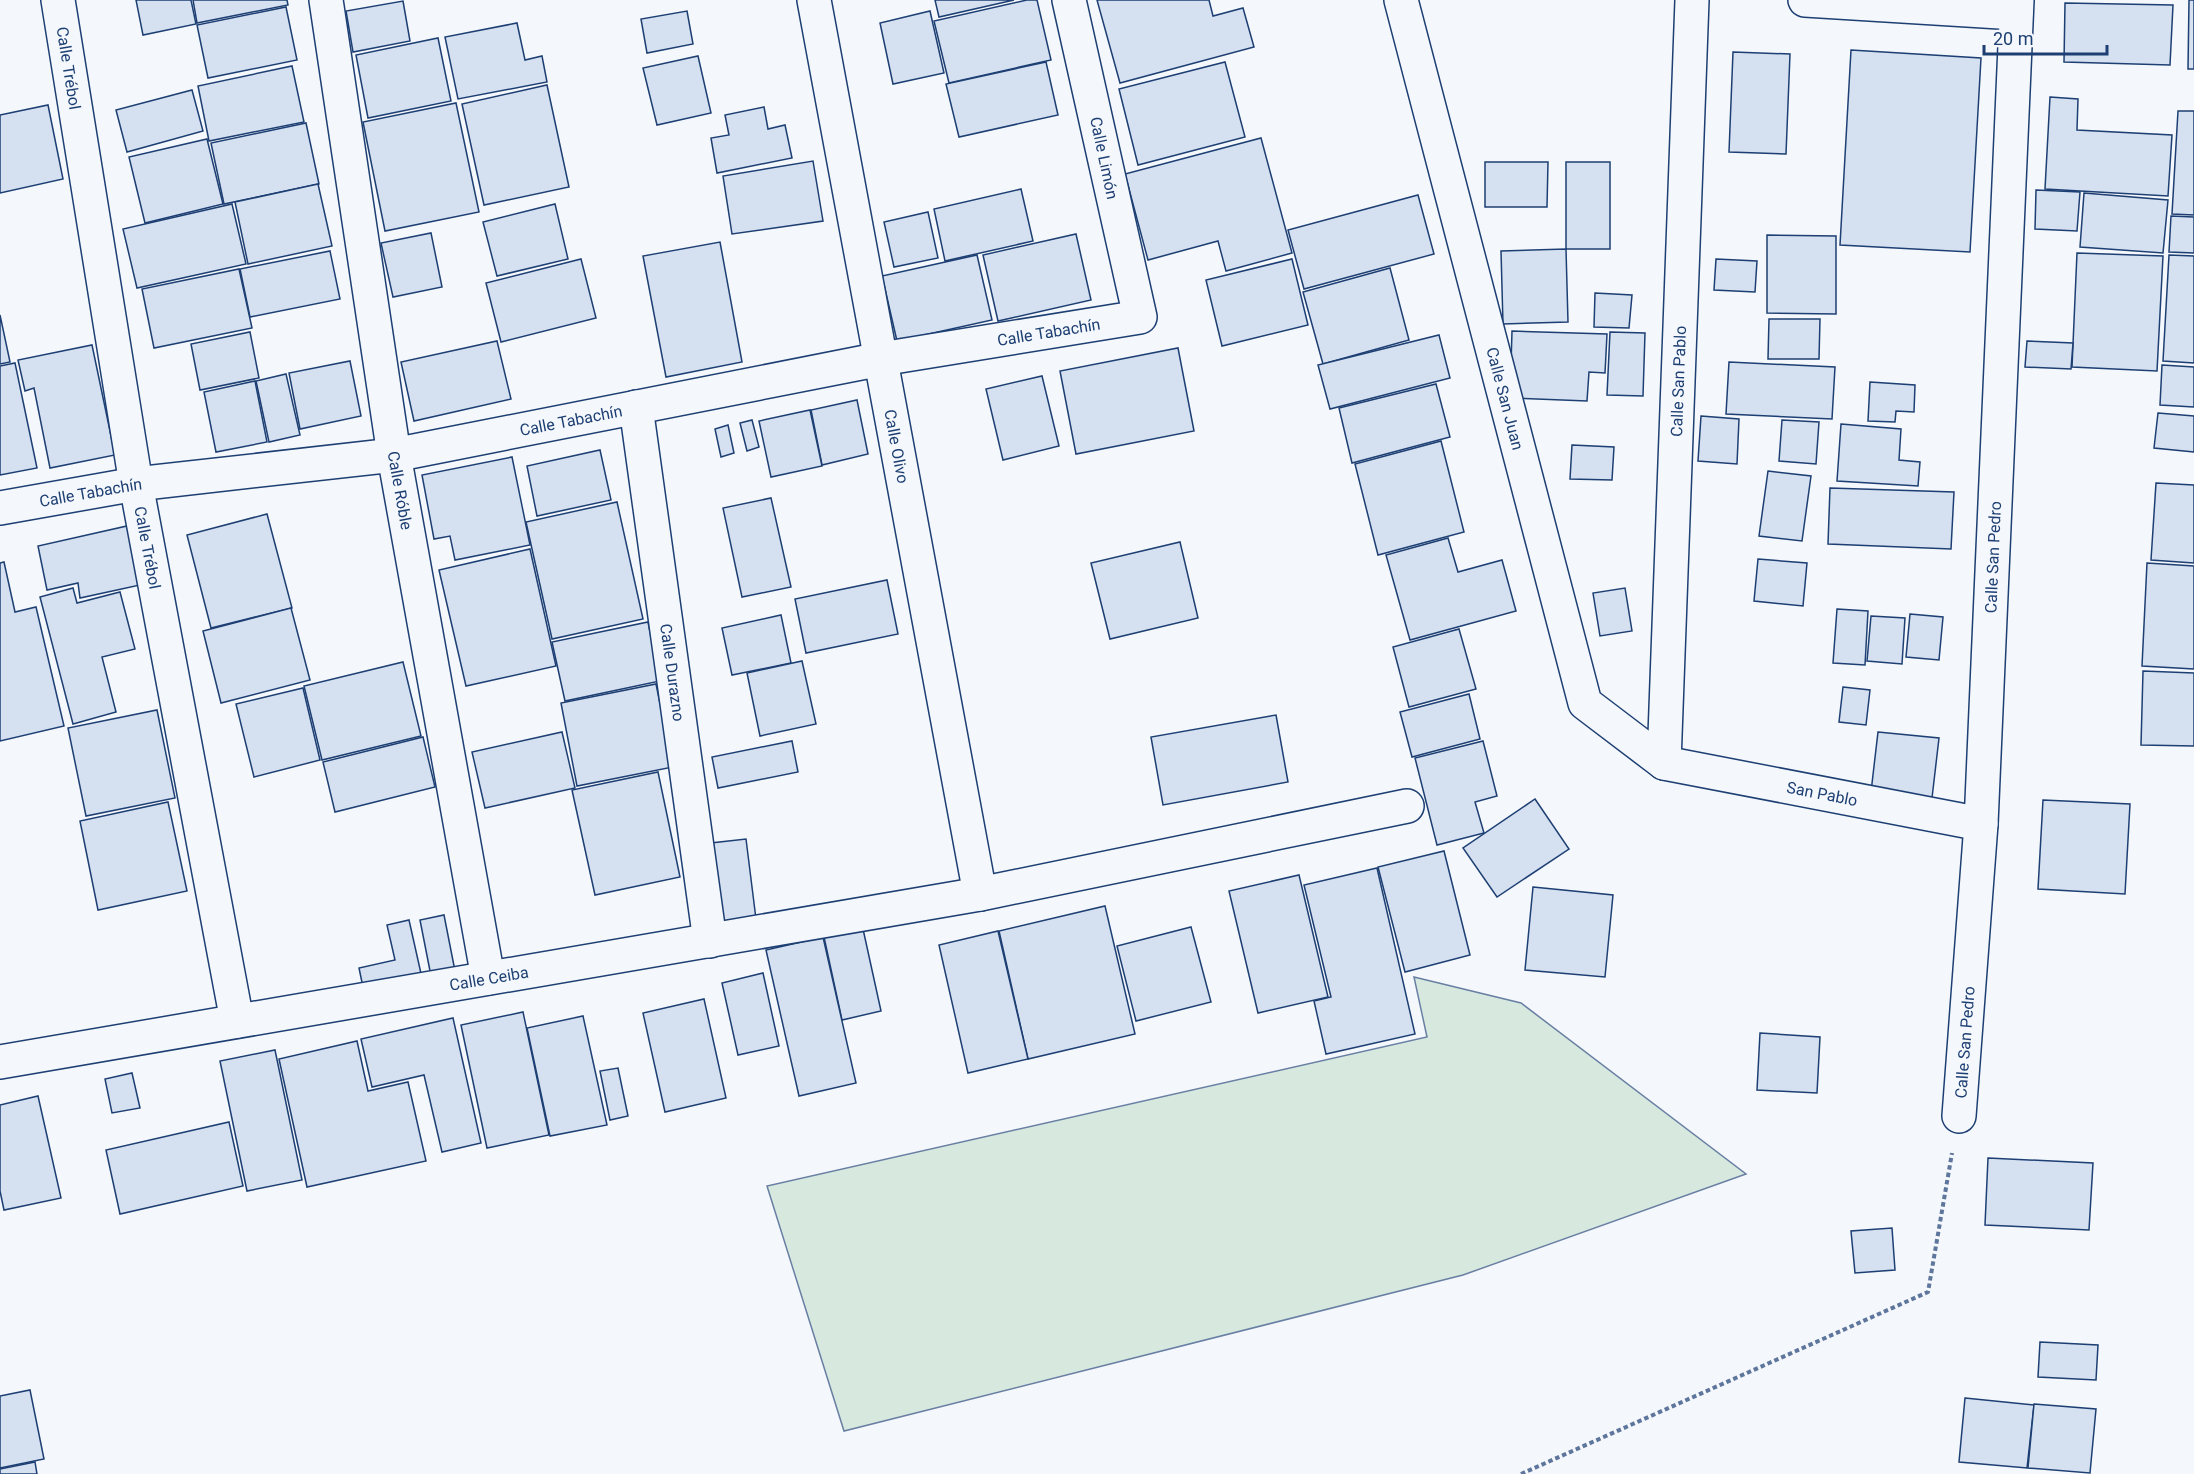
<svg xmlns="http://www.w3.org/2000/svg" width="2194" height="1474" viewBox="0 0 2194 1474" font-family="Roboto,sans-serif">
	<rect width="100%" height="100%" fill="#f4f7fb"/>
	<path fill="#d7e8df" stroke="#687fa3" stroke-width="1.5" d="M1414 977 1521 1003 1746 1174 1463 1275 844 1431 767 1186 1427 1037Z"/>
	<g fill="#d5e0f0" stroke="#1d3f73" stroke-width="1.5">
		<path d="M136 0H191L196 24 143 35Z"/>
		<path d="M193 0H287L288 5 197 23Z"/>
		<path d="M935 0H1014L939 17Z"/>
		<path d="M1027 0H1037L1051 60 949 83 934 21Z"/>
		<path d="M1097 0H1209L1213 16 1243 8 1254 47 1120 83Z"/>
		<path d="M2189 0H2194V69H2188Z"/>
		<path d="M403 1 410 41 353 52 346 11Z"/>
		<path d="M2065 3 2173 5 2170 65 2064 62Z"/>
		<path d="M286 7 297 60 208 78 197 25Z"/>
		<path d="M687 11 693 44 647 53 641 19Z"/>
		<path d="M930 11 944 73 893 84 880 23Z"/>
		<path d="M517 23 525 60 542 56 547 82 458 99 445 37Z"/>
		<path d="M438 38 451 101 368 118 356 55Z"/>
		<path d="M1851 50 1981 58 1970 252 1840 245Z"/>
		<path d="M1733 52 1790 54 1786 154 1729 152Z"/>
		<path d="M698 56 711 113 657 125 643 68Z"/>
		<path d="M1046 62 1058 115 959 137 946 84Z"/>
		<path d="M1225 62 1245 137 1138 165 1119 89Z"/>
		<path d="M292 66 304 122 209 141 198 86Z"/>
		<path d="M547 85 569 187 484 205 462 104Z"/>
		<path d="M192 90 203 131 127 152 116 110Z"/>
		<path d="M2050 97 2078 99 2077 130 2172 135 2168 196 2045 189Z"/>
		<path d="M456 103 479 212 385 231 363 122Z"/>
		<path d="M48 105 63 179 0 193V115Z"/>
		<path d="M764 107 768 129 785 125 792 158 717 173 711 138 729 135 725 115Z"/>
		<path d="M2178 111H2194V215L2172 214Z"/>
		<path d="M306 123 319 184 224 204 211 143Z"/>
		<path d="M1261 138 1292 253 1226 271 1218 241 1148 260 1125 174Z"/>
		<path d="M207 139 223 204 145 223 129 157Z"/>
		<path d="M813 161 823 221 732 234 723 176Z"/>
		<path d="M1485 162H1548L1547 207H1485Z"/>
		<rect x="1566" y="162" width="44" height="87"/>
		<path d="M318 184 332 246 248 264 235 202Z"/>
		<path d="M1021 189 1033 241 945 261 934 209Z"/>
		<path d="M2036 190 2080 192 2077 231 2035 229Z"/>
		<path d="M2084 193 2168 200 2163 253 2080 247Z"/>
		<path d="M1418 195 1434 254 1304 289 1288 230Z"/>
		<path d="M232 204 246 264 137 288 123 229Z"/>
		<path d="M555 204 568 259 497 276 483 222Z"/>
		<path d="M928 212 938 258 894 267 884 222Z"/>
		<path d="M2171 216 2194 217V253L2169 252Z"/>
		<path d="M431 233 442 287 393 297 381 243Z"/>
		<path d="M1076 234 1091 300 998 321 983 255Z"/>
		<path d="M1767 235 1836 236V314L1767 313Z"/>
		<path d="M720 242 742 362 666 377 643 256Z"/>
		<path d="M1566 249 1568 322 1503 324 1501 251Z"/>
		<path d="M330 251 340 299 250 317 240 269Z"/>
		<path d="M2077 253 2163 256 2157 371 2072 367Z"/>
		<path d="M977 255 992 320 897 341 882 276Z"/>
		<path d="M2169 255 2194 256V363L2163 361Z"/>
		<path d="M581 259 596 318 501 342 486 283Z"/>
		<path d="M1292 259 1308 325 1222 346 1206 280Z"/>
		<path d="M1716 259 1757 261 1755 292 1714 290Z"/>
		<path d="M1390 268 1409 340 1323 364 1303 292Z"/>
		<path d="M239 269 252 328 154 348 142 289Z"/>
		<path d="M1595 293 1632 295 1629 328 1594 327Z"/>
		<path d="M0 315 10 362 0 364Z"/>
		<path d="M1769 319H1820L1819 359H1768Z"/>
		<path d="M1512 331 1607 334 1605 373 1589 372 1587 401 1510 398Z"/>
		<path d="M250 332 259 378 200 390 191 344Z"/>
		<path d="M1610 332 1645 333 1643 396 1607 395Z"/>
		<path d="M1439 335 1450 378 1330 409 1318 365Z"/>
		<path d="M497 341 511 399 414 421 401 362Z"/>
		<path d="M2027 341 2073 343 2071 369 2025 367Z"/>
		<path d="M92 345 115 455 50 468 34 388 25 391 18 360Z"/>
		<path d="M1178 348 1194 431 1076 454 1060 371Z"/>
		<path d="M350 361 361 416 300 429 289 373Z"/>
		<path d="M1729 362 1835 367 1832 419 1726 414Z"/>
		<path d="M15 363 37 468 0 475V366Z"/>
		<path d="M2162 365 2194 367V407L2160 405Z"/>
		<path d="M286 374 300 435 269 442 256 381Z"/>
		<path d="M1042 376 1059 446 1003 460 986 389Z"/>
		<path d="M255 381 267 442 216 452 204 392Z"/>
		<path d="M1870 382 1915 385 1914 412 1896 411 1895 422 1868 421Z"/>
		<path d="M1436 384 1450 437 1352 463 1339 408Z"/>
		<path d="M857 400 868 454 822 465 811 410Z"/>
		<path d="M810 410 822 466 771 477 759 421Z"/>
		<path d="M2158 413 2194 416V452L2154 448Z"/>
		<path d="M1701 416 1739 419 1737 464 1698 461Z"/>
		<path d="M752 420 759 447 747 451 740 423Z"/>
		<path d="M1782 420 1819 422 1816 464 1779 461Z"/>
		<path d="M1841 424 1901 429 1899 460 1920 462 1918 486 1837 481Z"/>
		<path d="M728 425 734 453 721 457 715 429Z"/>
		<path d="M1441 441 1464 532 1378 555 1355 464Z"/>
		<path d="M1572 445 1614 447 1612 480 1570 479Z"/>
		<path d="M600 450 611 500 537 516 527 466Z"/>
		<path d="M512 457 530 545 455 560 450 536 434 539 422 475Z"/>
		<path d="M1768 471 1811 476 1802 541 1759 536Z"/>
		<path d="M2156 483 2194 485V563L2151 560Z"/>
		<path d="M1830 488 1954 492 1951 549 1828 544Z"/>
		<path d="M771 498 791 587 742 597 723 508Z"/>
		<path d="M617 502 643 619 552 639 526 522Z"/>
		<path d="M267 514 292 608 211 628 187 535Z"/>
		<path d="M127 526 140 585 80 598 78 583 47 590 38 546Z"/>
		<path d="M1448 538 1458 572 1502 560 1516 611 1410 640 1386 555Z"/>
		<path d="M1180 542 1198 618 1110 639 1091 563Z"/>
		<path d="M530 549 556 666 466 686 439 570Z"/>
		<path d="M1758 559 1807 563 1803 606 1754 601Z"/>
		<path d="M4 562 15 612 36 607 64 726 0 741V563Z"/>
		<path d="M2147 563 2194 566V669L2142 666Z"/>
		<path d="M887 580 898 634 806 653 795 599Z"/>
		<path d="M73 588 77 603 120 592 135 649 102 657 116 712 73 724 40 597Z"/>
		<path d="M1625 588 1632 631 1600 636 1593 593Z"/>
		<path d="M291 608 310 680 221 703 203 631Z"/>
		<path d="M1837 609 1868 611 1865 665 1833 663Z"/>
		<path d="M1910 614 1943 617 1939 660 1906 657Z"/>
		<path d="M781 615 791 663 732 675 722 628Z"/>
		<path d="M1871 616 1905 618 1902 664 1867 661Z"/>
		<path d="M648 622 660 681 565 701 552 642Z"/>
		<path d="M1459 629 1476 689 1409 707 1393 647Z"/>
		<path d="M802 661 816 724 760 736 747 673Z"/>
		<path d="M403 662 421 736 322 760 304 686Z"/>
		<path d="M2143 671 2194 673V746L2141 745Z"/>
		<path d="M656 684 673 767 577 786 561 703Z"/>
		<path d="M1843 687 1870 690 1866 725 1839 722Z"/>
		<path d="M303 688 320 760 254 777 236 704Z"/>
		<path d="M1469 694 1480 739 1412 757 1400 712Z"/>
		<path d="M157 710 175 798 86 816 68 728Z"/>
		<path d="M1276 715 1288 782 1163 805 1151 737Z"/>
		<path d="M562 732 575 788 485 808 472 752Z"/>
		<path d="M1878 732 1939 738 1932 798 1871 792Z"/>
		<path d="M423 737 435 787 335 812 323 762Z"/>
		<path d="M792 741 798 772 718 788 712 757Z"/>
		<path d="M1483 741 1497 796 1475 802 1484 833 1437 845 1415 758Z"/>
		<path d="M658 772 680 877 595 895 572 790Z"/>
		<path d="M1535 799 1569 849 1497 897 1463 848Z"/>
		<path d="M2043 800 2130 804 2125 894 2038 889Z"/>
		<path d="M168 802 187 891 98 910 80 821Z"/>
		<path d="M746 839 756 919 721 924 711 843Z"/>
		<path d="M1444 851 1470 955 1405 972 1378 867Z"/>
		<path d="M1377 868 1415 1034 1326 1054 1314 1001 1331 997 1304 885Z"/>
		<path d="M1299 875 1328 997 1258 1013 1229 891Z"/>
		<path d="M1533 887 1613 895 1605 977 1525 970Z"/>
		<path d="M1105 906 1135 1034 1028 1059 999 931Z"/>
		<path d="M444 915 455 971 431 976 420 920Z"/>
		<path d="M409 920 422 978 364 992 359 968 395 960 387 925Z"/>
		<path d="M1191 927 1211 1002 1136 1021 1117 946Z"/>
		<path d="M863 929 881 1011 842 1020 824 937Z"/>
		<path d="M998 931 1028 1059 968 1073 939 945Z"/>
		<path d="M823 937 856 1083 799 1096 766 950Z"/>
		<path d="M763 973 779 1046 738 1055 722 983Z"/>
		<path d="M704 999 726 1098 665 1112 643 1013Z"/>
		<path d="M523 1012 549 1135 487 1148 461 1025Z"/>
		<path d="M583 1016 607 1125 550 1136 527 1028Z"/>
		<path d="M453 1018 481 1143 442 1152 424 1075 372 1087 361 1039Z"/>
		<path d="M1760 1033 1820 1037 1817 1093 1757 1090Z"/>
		<path d="M357 1041 368 1091 408 1082 426 1161 307 1187 279 1059Z"/>
		<path d="M275 1050 302 1180 247 1191 220 1061Z"/>
		<path d="M618 1068 628 1116 610 1120 600 1071Z"/>
		<path d="M132 1073 140 1108 112 1113 105 1079Z"/>
		<path d="M38 1096 61 1198 4 1210 0 1191V1105Z"/>
		<path d="M229 1122 243 1186 120 1214 106 1150Z"/>
		<path d="M1988 1158 2093 1163 2089 1230 1985 1225Z"/>
		<path d="M1892 1228 1895 1270 1855 1273 1851 1231Z"/>
		<path d="M2040 1342 2098 1345 2096 1380 2038 1377Z"/>
		<path d="M30 1390 44 1459 0 1468V1396Z"/>
		<path d="M1965 1398 2034 1405 2027 1468 1959 1462Z"/>
		<path d="M2034 1404 2096 1409 2090 1473 2028 1468Z"/>
		<path d="M35 1462 37 1474H0V1469Z"/>
	</g>
	<g fill="none" stroke-linecap="round" stroke-linejoin="round">
		<g stroke="#1d3f73" stroke-width="36">
			<g id="street">
				<path id="s1" d="M58 0 136 484 237 1021"/>
				<path id="s2" d="M326 0 394 455 488 978"/>
				<path id="s3" d="M814 0 980 894"/>
				<path id="s4" d="M1401 0 1585 703 1664 763 1981 824"/>
				<path d="M1805 0 2016 13"/>
				<path id="s5" d="M636 407 710 941"/>
				<path id="s6" d="M0 508 136 484 394 455 881 359 1140 317 1069 0"/>
				<path id="s7" d="M1664 763 1692 0"/>
				<path id="s8" d="M0 1062 980 894 1407 806"/>
				<path id="s9" d="M1959 1116 1981 824 2017 0"/>
			</g>
		</g>
		<path stroke="#5e769c" stroke-width="4" stroke-dasharray="4.5 3" stroke-linecap="butt" d="M1521 1474 1928 1292 1952 1153"/>
		<use href="#street" stroke="#f4f7fb" stroke-width="33"/>
	</g>
	<g text-anchor="middle" dominant-baseline="central" stroke-width="4.5" stroke-linejoin="round" paint-order="stroke">
		<g font-size="16" fill="#1d3f73" stroke="#f4f7fb">
			<text stroke="none"><textPath href="#s1" startOffset="69">Calle Trébol</textPath></text>
			<text transform="translate(1104 158) rotate(78)">Calle Limón</text>
			<text stroke="none"><textPath href="#s6" startOffset="1064">Calle Tabachín</textPath></text>
			<text stroke="none"><textPath href="#s7" startOffset="382">Calle San Pablo</textPath></text>
			<text stroke="none"><textPath href="#s4" startOffset="412">Calle San Juan</textPath></text>
			<text stroke="none"><textPath href="#s6" startOffset="578">Calle Tabachín</textPath></text>
			<text stroke="none"><textPath href="#s3" startOffset="454">Calle Olivo</textPath></text>
			<text stroke="none"><textPath href="#s2" startOffset="496">Calle Róble</textPath></text>
			<text stroke="none"><textPath href="#s6" startOffset="92">Calle Tabachín</textPath></text>
			<text stroke="none"><textPath href="#s1" startOffset="555">Calle Trébol</textPath></text>
			<text stroke="none"><textPath href="#s9" startOffset="560">Calle San Pedro</textPath></text>
			<text stroke="none"><textPath href="#s5" startOffset="268">Calle Durazno</textPath></text>
			<text stroke="none"><textPath href="#s4" startOffset="987">San Pablo</textPath></text>
			<text stroke="none"><textPath href="#s8" startOffset="496">Calle Ceiba</textPath></text>
			<text stroke="none"><textPath href="#s9" startOffset="74">Calle San Pedro</textPath></text>
		</g>
	</g>
	<path d="M1984 45v9h123v-9" fill="none" stroke="#1d3f73" stroke-width="3"/>
	<text x="1993" y="45" font-size="18" fill="#1d3f73" stroke="#f4f7fb" stroke-width="4.5" paint-order="stroke">20 m</text>
</svg>
